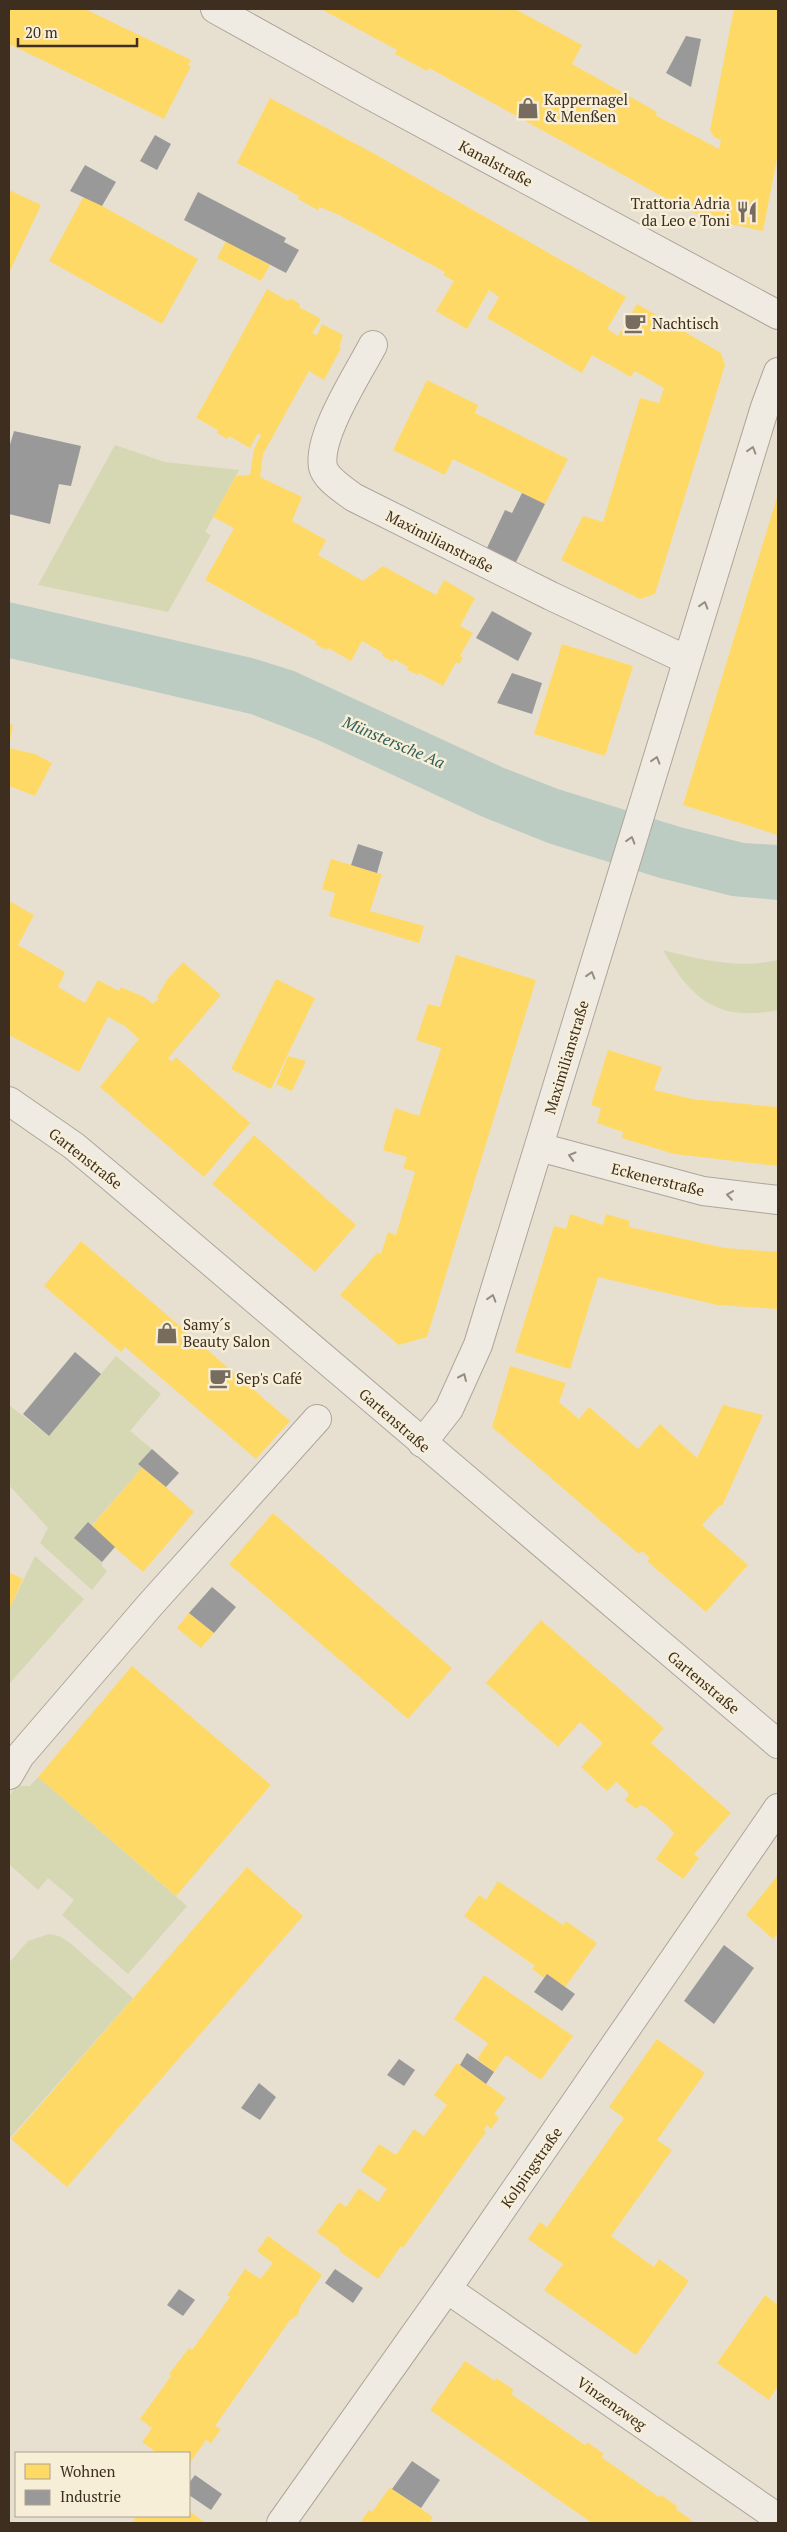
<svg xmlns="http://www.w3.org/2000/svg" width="787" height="2532" viewBox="0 0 787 2532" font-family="'PT Serif',serif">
	<rect width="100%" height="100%" fill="#e7e0d1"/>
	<g fill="#d6d7b3">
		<path d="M115 445 165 462 239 470 205 532 211 535 168 612 38 585Z"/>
		<path d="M663 950C702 960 739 969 778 960V1010C718 1022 692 1000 663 950Z"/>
		<path d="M116 1356 161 1394 130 1431 152 1449 138 1464 143 1467 91 1526 74 1538 102 1562V1566L107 1571 92 1590 40 1543 48 1528 9 1485V1405L49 1436Z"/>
		<path d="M35 1556 84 1599 9 1684V1610Z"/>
		<path d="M38 1777 187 1906 128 1974 62 1915 74 1900 48 1878 38 1890 9 1864V1797L16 1786H30Z"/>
		<path d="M49 1934 59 1936 70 1943 133 1998 10 2138 9 1963 28 1941Z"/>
	</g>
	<path fill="#bcccc2" d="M9 602 252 658 294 671 504 768 558 789 680 827 744 843 778 845V900L732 896 660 878 548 843 483 817 318 740 251 714 9 658Z"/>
	<g fill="#ffd966">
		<path d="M9 9H85L191 60 188 65 191 66 164 119 9 44Z"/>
		<path d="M321 9H495L499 11 500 9H515L582 45 572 64 657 112 655 115 719 149 721 140 714 137 710 130 734 9H778V153L763 231 705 219V217L687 210 429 68 427 71 395 54 397 50Z"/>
		<path d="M270 98 373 153 626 297 607 329 618 336 637 304 721 353 725 365 655 594 640 599 561 560 583 516 603 522 640 398 659 403 664 388 635 371 631 377 592 355 582 373 487 318 499 297 489 290 467 329 436 311 454 281 443 275 445 272 341 216 320 207 318 210 298 199 299 196 237 163Z"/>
		<path d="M9 190 41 205 9 273Z"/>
		<path d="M84 196 198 259 162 324 49 261Z"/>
		<path d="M226 241 270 265 261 281 217 258Z"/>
		<path d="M267 289 288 301 290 298 300 304 299 307 321 319 312 333 317 335 322 324 343 335 339 347 341 348 324 380 309 371 263 454 260 477 302 497 292 521 326 540 318 555 363 581 383 566 436 595 444 580 475 598 460 626 473 633 460 656 463 658 459 664 456 662 443 686 419 673 418 675 407 670 408 667 394 659 393 662 382 656 383 653 362 641 351 661 328 648 326 650 315 644 317 642 205 580 234 528 213 517 236 476 250 475 254 449 261 435 258 433 250 448 229 436 227 439 217 433 218 430 196 418Z"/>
		<path d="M427 380 478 405 475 413 568 459 545 504 453 459 445 475 393 450Z"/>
		<path d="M778 494V835L683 805Z"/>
		<path d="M562 644 633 666 605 756 534 734Z"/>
		<path d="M9 724 13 725 10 741H9Z"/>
		<path d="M9 748 35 754 52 763 35 796 9 786Z"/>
		<path d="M331 859 382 874 370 911 424 926 419 943 329 916 335 893 322 889Z"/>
		<path d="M9 901 34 915 18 945 65 972 58 987 85 1003 98 980 119 991 121 987 144 997 153 1004 159 998 157 997 166 981 183 962 221 995 168 1058 172 1062 176 1057 250 1123 204 1177 100 1087 139 1039 125 1026 108 1017 79 1072 9 1035Z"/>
		<path d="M456 955 536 980 427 1337 399 1345 340 1295 377 1253 381 1254 388 1232 396 1235 415 1172 403 1168 407 1157 383 1150 395 1108 419 1116 441 1048 416 1040 428 1004 440 1007Z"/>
		<path d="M276 979 315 998 271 1089 231 1069Z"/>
		<path d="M608 1050 662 1067 654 1090 692 1099 778 1107V1166L674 1154 622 1138 623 1132 597 1123 601 1108 591 1105Z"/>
		<path d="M288 1056 306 1061 292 1091 276 1084Z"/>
		<path d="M254 1135 356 1225 315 1272 212 1184Z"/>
		<path d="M570 1214 603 1225 606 1214 630 1221 629 1227 725 1248 778 1252V1309L717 1305 598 1277 570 1369 515 1352 554 1226 566 1229Z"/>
		<path d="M81 1241 290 1421 256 1459 125 1347 121 1352 44 1286Z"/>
		<path d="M510 1366 566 1383 559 1402 579 1419 589 1407 638 1449 660 1424 697 1458 723 1405 763 1415 722 1506 720 1505 702 1525 748 1565 706 1612 647 1561 650 1558 642 1551 639 1554 492 1427Z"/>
		<path d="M143 1467 194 1512 143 1572 91 1527Z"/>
		<path d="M273 1513 452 1668 408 1719 229 1564Z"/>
		<path d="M9 1572 23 1579 9 1610Z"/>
		<path d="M189 1613 214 1633 201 1648 177 1628Z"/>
		<path d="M541 1620 664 1728 651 1743 731 1813 697 1851 694 1854 699 1858 683 1879 656 1859 674 1833 668 1826 644 1806 640 1805 636 1809 625 1800 629 1795 627 1791 616 1782 607 1791 581 1767 602 1744 601 1741 580 1722 558 1747 486 1683Z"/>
		<path d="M132 1666 271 1785 176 1896 38 1777Z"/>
		<path d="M247 1867 303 1916 67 2187 11 2139Z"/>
		<path d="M778 1875V1933L773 1939 746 1915Z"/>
		<path d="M498 1881 563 1925 566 1921 597 1943 565 1987 547 1974 544 1978 532 1969 535 1966 464 1916 479 1895 486 1900Z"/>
		<path d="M484 1975 573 2036 541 2080 506 2055 494 2072 477 2059 488 2043 454 2019Z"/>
		<path d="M657 2039 705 2073 657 2140 672 2150 611 2236 654 2267 659 2259 689 2281 636 2355 544 2290 563 2264 528 2239 540 2222 547 2227 624 2118 609 2107Z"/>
		<path d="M457 2063 506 2098 494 2114 499 2118 491 2129 487 2125 484 2130 486 2132 403 2248 401 2246 378 2279 339 2251 340 2249 317 2232 339 2202 346 2207 359 2188 378 2202 387 2189 361 2171 379 2144 396 2155 414 2129 424 2136 447 2105 434 2095Z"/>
		<path d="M268 2236 322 2275 300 2307 298 2315 290 2320 215 2426 221 2429 211 2443 206 2440 189 2464V2453H157L142 2442 152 2428 140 2419 171 2376 169 2374 189 2348 192 2350 230 2297 227 2295 245 2269 260 2279 273 2263 257 2251Z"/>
		<path d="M765 2295 778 2305V2386L769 2400 717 2363Z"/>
		<path d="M465 2361 495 2381 496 2378 514 2390 511 2394 585 2445 587 2442 604 2454 601 2457 659 2497 661 2495 677 2506 676 2509 695 2523H592L430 2410Z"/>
		<path d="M390 2487 433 2517 429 2523H360L369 2510 372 2512Z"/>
		<path d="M189 2511 206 2523H131L137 2516H189Z"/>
	</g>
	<g fill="#999">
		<path d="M686 36 701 39 691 87 666 73Z"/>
		<path d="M155 135 171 144 157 170 140 161Z"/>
		<path d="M85 165 116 182 102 206 70 191Z"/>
		<path d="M198 192 286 238 284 242 299 250 286 273 184 220Z"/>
		<path d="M14 431 81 446 71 486 59 484 50 524 9 514V448Z"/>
		<path d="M522 493 545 504 515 564 486 550 505 510 512 513Z"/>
		<path d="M492 611 532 633 518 661 476 638Z"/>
		<path d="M512 673 542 683 532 714 497 703Z"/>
		<path d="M358 844 383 852 377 873 351 865Z"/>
		<path d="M75 1352 101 1374 49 1436 23 1414Z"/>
		<path d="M152 1449 179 1473 166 1487 138 1464Z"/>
		<path d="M88 1522 115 1547 102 1562 74 1538Z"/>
		<path d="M212 1587 236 1607 214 1633 189 1613Z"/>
		<path d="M724 1945 754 1968 714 2024 684 2001Z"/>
		<path d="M547 1974 575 1994 562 2011 534 1992Z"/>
		<path d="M467 2053 494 2072 486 2084 460 2065Z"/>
		<path d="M399 2059 415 2070 404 2086 387 2075Z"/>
		<path d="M259 2083 276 2097 260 2120 241 2108Z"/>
		<path d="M335 2269 363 2288 353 2303 325 2283Z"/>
		<path d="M179 2289 195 2300 183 2316 167 2305Z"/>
		<path d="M412 2461 440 2480 421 2508 392 2489Z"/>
		<path d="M195 2475 222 2494 211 2510 189 2495V2483Z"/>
	</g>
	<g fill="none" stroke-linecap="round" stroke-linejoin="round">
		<g stroke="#ada599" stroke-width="30">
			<g id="minor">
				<path d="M215 9 366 93 778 315"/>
				<path d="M373 345C358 374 317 436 323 467 326 479 344 490 353 497L551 596 687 660"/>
				<path d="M9 1101 74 1146 111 1177 778 1744"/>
				<path d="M539 1147 703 1191 778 1200"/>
				<path d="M422 1443 449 1409 478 1345 765 407 778 372"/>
				<path d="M9 1775 20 1756 150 1605 317 1419"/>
				<path d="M447 2289 778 2518"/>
				<path d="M281 2523 447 2289 778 1808"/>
			</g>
		</g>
		<use href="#minor" stroke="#efebe3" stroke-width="28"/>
	</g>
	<defs><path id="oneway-chevron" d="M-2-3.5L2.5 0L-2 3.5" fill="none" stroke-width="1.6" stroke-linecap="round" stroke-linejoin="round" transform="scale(1.25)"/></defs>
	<g stroke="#968c82">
		<use href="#oneway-chevron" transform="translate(752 450) rotate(-73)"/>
		<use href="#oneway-chevron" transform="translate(704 605) rotate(-73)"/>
		<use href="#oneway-chevron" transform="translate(656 760) rotate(-73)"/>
		<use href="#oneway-chevron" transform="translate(631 840) rotate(-73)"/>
		<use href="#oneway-chevron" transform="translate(591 975) rotate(-73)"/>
		<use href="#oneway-chevron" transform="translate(572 1156) rotate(-164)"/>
		<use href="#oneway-chevron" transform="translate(730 1195) rotate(-172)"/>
		<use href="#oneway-chevron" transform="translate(492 1298) rotate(-73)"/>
		<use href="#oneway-chevron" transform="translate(463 1377) rotate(-66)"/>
	</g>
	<defs>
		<g id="shop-bare" transform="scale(1.725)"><path d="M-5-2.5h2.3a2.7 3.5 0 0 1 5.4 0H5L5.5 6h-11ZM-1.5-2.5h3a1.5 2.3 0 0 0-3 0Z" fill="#786c5e" stroke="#f7eed8" stroke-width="2.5" paint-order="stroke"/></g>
		<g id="restaurant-bare" transform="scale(1.725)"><path d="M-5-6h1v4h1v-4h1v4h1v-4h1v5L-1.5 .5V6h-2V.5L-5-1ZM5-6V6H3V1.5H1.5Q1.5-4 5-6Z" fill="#786c5e" stroke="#f7eed8" stroke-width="2.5" paint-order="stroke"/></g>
		<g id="cafe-bare" transform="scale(1.725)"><path d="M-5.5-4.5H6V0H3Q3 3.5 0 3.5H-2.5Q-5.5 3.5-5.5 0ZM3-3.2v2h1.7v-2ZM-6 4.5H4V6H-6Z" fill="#786c5e" stroke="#f7eed8" stroke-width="2.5" paint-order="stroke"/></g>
	</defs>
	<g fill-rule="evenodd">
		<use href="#shop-bare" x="528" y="108"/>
		<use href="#restaurant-bare" x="747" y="212"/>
		<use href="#cafe-bare" x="635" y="323"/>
		<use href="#shop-bare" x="167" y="1333"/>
		<use href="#cafe-bare" x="220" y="1378"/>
	</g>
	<g text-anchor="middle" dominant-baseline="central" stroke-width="5" stroke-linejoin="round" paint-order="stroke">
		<g font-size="15" fill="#3d2e20" stroke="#f7eed8" text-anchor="start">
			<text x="544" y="99">Kappernagel<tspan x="544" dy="17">&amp; Menßen</tspan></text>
			<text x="730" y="203" text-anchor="end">Trattoria Adria<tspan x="730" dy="17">da Leo e Toni</tspan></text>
			<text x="652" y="323">Nachtisch</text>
			<text x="183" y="1324">Samy´s<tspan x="183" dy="17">Beauty Salon</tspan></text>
			<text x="236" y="1378">Sep's Café</text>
		</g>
		<g font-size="15" fill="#3d2e20" stroke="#f7eed8">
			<text transform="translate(496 163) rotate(28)">Kanalstraße</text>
			<text transform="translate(440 541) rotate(27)">Maximilianstraße</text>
			<text transform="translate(566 1057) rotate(-73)">Maximilianstraße</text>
			<text transform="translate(86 1158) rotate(38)">Gartenstraße</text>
			<text transform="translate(658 1179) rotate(14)">Eckenerstraße</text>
			<text transform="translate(395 1420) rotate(41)">Gartenstraße</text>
			<text transform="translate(704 1682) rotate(40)">Gartenstraße</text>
			<text transform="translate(531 2167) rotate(-55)">Kolpingstraße</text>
			<text transform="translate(612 2403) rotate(35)">Vinzenzweg</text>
		</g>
		<g font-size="16" font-style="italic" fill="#2f5d5a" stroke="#f7eed8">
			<text transform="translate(394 742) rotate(23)">Münstersche Aa</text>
		</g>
	</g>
	<rect width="787" height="2532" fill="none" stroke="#3d2e20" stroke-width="20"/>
	<rect x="15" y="2452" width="175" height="65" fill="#f7eed8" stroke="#ada18e"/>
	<rect x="25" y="2464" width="25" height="15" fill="#ffd966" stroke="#ada18e"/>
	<text x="60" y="2477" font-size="15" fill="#3d2e20">Wohnen</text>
	<rect x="25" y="2490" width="25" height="15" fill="#999999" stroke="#ada18e"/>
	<text x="60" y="2502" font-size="15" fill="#3d2e20">Industrie</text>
	<path d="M18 38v8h119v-8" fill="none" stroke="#3d2e20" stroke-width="2.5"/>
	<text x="25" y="38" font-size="15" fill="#3d2e20" stroke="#f7eed8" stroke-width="4" paint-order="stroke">20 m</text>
</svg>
